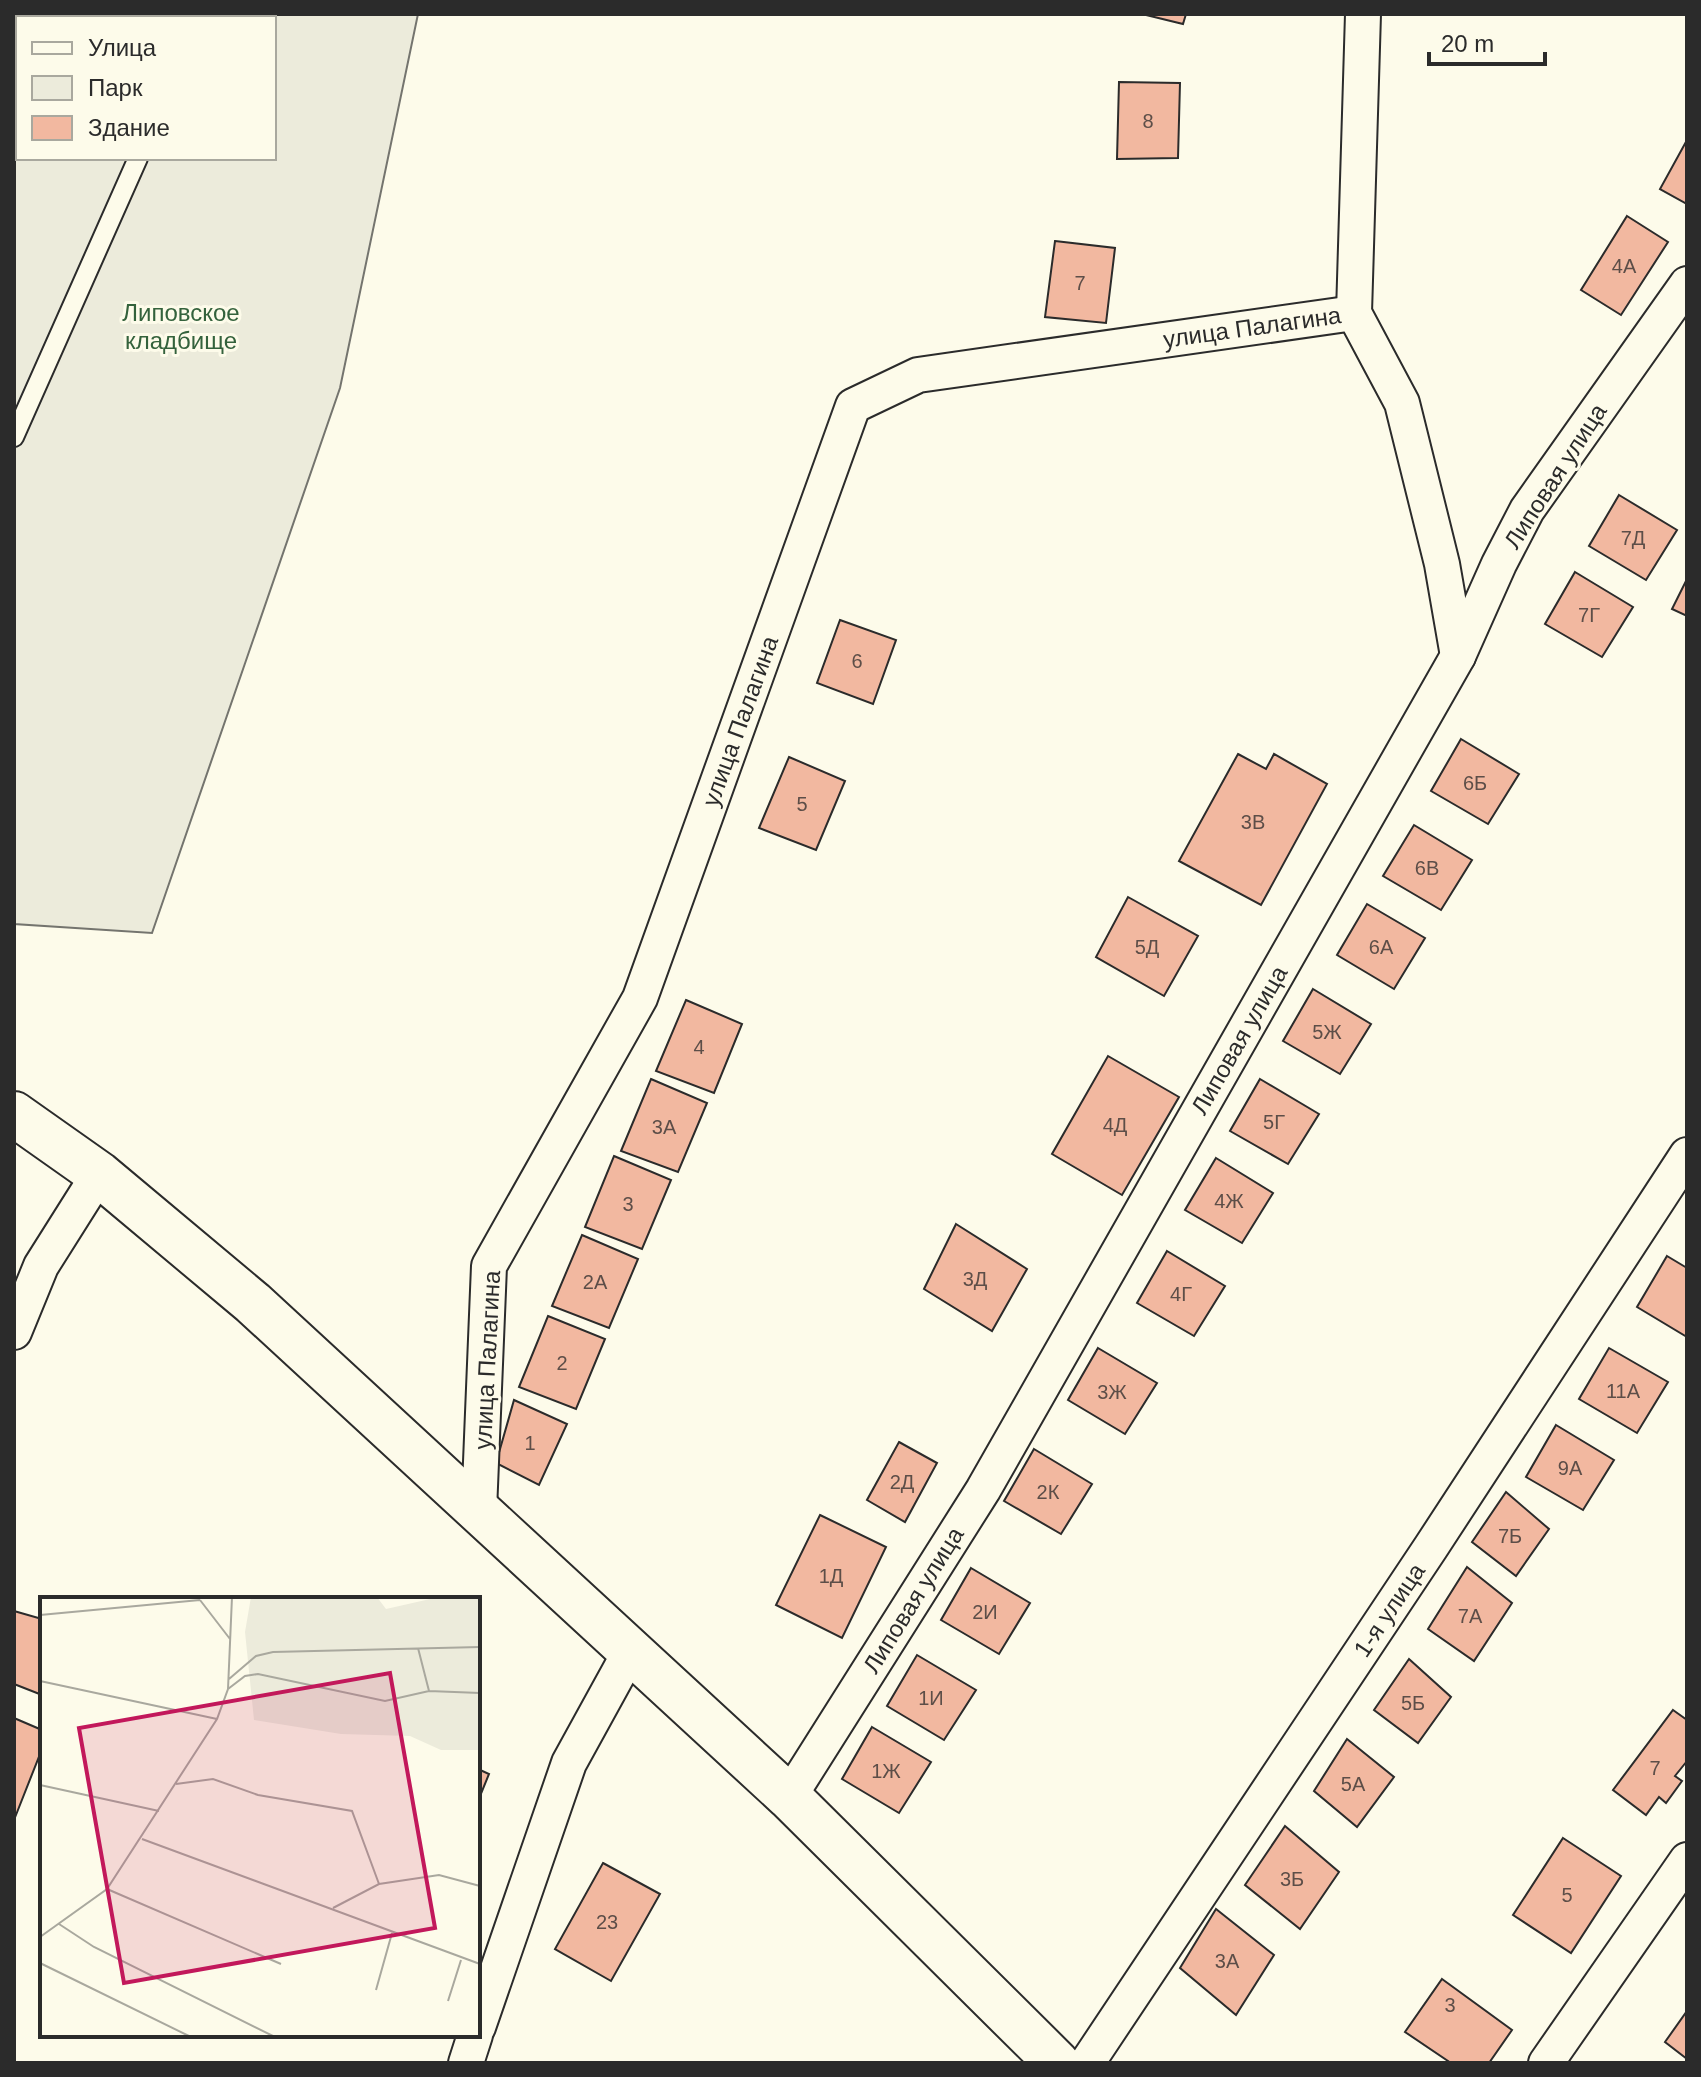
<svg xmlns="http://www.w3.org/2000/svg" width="1701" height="2077" viewBox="0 0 1701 2077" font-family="Arial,sans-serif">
	<rect width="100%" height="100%" fill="#fdfbea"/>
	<path fill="#ecebdb" stroke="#74746e" stroke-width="2" fill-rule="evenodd" d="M14 14H418L340 388 152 933 14 924ZM18 18H274V158H18Z"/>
	<g fill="#f2b8a0" stroke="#2b2b2b" stroke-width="2">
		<path d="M1142 14H1186L1183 24Z"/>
		<path d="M1119 82 1180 83 1178 158 1117 159Z"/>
		<path d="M1687 140V204L1660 189Z"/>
		<path d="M1627 216 1668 242 1621 315 1581 290Z"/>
		<path d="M1055 241 1115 248 1106 323 1045 317Z"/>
		<path d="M1619 495 1677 530 1646 580 1589 546Z"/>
		<path d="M1575 572 1633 607 1602 657 1545 624Z"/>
		<path d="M1687 579V616L1672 609Z"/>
		<path d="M840 620 896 640 873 704 817 683Z"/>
		<path d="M1461 739 1519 774 1488 824 1431 791Z"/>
		<path d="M1238 754 1266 769 1274 754 1327 784 1261 905 1179 861Z"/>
		<path d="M789 757 845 781 816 850 759 828Z"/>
		<path d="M1414 825 1472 860 1441 910 1383 876Z"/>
		<path d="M1128 897 1198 936 1164 996 1096 957Z"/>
		<path d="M1367 904 1425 938 1394 989 1337 955Z"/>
		<path d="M1313 989 1371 1024 1340 1074 1283 1041Z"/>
		<path d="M686 1000 742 1024 714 1093 656 1071Z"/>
		<path d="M1108 1056 1179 1097 1122 1195 1052 1154Z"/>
		<path d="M651 1079 707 1103 678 1172 621 1151Z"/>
		<path d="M1260 1079 1319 1114 1288 1164 1230 1131Z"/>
		<path d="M614 1156 671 1180 642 1249 585 1227Z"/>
		<path d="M1216 1158 1273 1193 1242 1243 1185 1210Z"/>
		<path d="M956 1224 1027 1269 992 1331 924 1289Z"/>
		<path d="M582 1235 638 1259 609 1328 552 1306Z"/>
		<path d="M1167 1251 1225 1286 1194 1336 1137 1303Z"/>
		<path d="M1667 1256 1687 1268V1337L1637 1307Z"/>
		<path d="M548 1316 605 1339 576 1409 519 1387Z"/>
		<path d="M1098 1348 1157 1383 1125 1434 1068 1400Z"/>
		<path d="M1609 1348 1668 1382 1637 1433 1579 1399Z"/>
		<path d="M514 1400 567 1424 539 1485 496 1463Z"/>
		<path d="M1556 1425 1614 1460 1583 1510 1526 1477Z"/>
		<path d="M899 1442 937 1463 905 1522 867 1500Z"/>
		<path d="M1034 1449 1092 1484 1061 1534 1004 1501Z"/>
		<path d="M1506 1492 1549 1529 1516 1576 1472 1542Z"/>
		<path d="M820 1515 886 1547 842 1638 776 1605Z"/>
		<path d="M1467 1567 1512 1603 1474 1661 1428 1629Z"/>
		<path d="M971 1568 1030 1603 999 1654 941 1620Z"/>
		<path d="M14 1611 42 1619V1695L14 1684Z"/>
		<path d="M917 1655 976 1690 944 1740 887 1706Z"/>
		<path d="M1409 1659 1451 1697 1418 1743 1374 1710Z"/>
		<path d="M1673 1710 1687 1720V1761L1675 1776 1682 1781 1666 1803 1659 1797 1646 1815 1613 1790Z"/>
		<path d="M14 1718 42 1730V1749L14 1820Z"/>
		<path d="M872 1727 931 1762 899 1813 842 1779Z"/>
		<path d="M1347 1739 1394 1777 1357 1827 1314 1791Z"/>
		<path d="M478 1769 489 1774 478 1801Z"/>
		<path d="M1285 1826 1339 1872 1300 1929 1245 1885Z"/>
		<path d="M1563 1838 1621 1876 1571 1953 1513 1915Z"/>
		<path d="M603 1863 660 1894 611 1981 555 1949Z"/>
		<path d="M1216 1909 1274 1955 1236 2015 1180 1968Z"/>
		<path d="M1442 1979 1512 2030 1489 2063H1451L1405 2032Z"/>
		<path d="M1687 2011V2059L1665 2042Z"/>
	</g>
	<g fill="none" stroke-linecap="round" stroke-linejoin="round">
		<g stroke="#2b2b2b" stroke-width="22">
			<g id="service">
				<path d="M182 18V14"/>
				<path d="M14 437 138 158"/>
			</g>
		</g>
		<g stroke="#2b2b2b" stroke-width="38">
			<g id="minor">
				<path d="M1363 14 1354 313 1402 403 1442 564 1458 656"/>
				<path d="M14 1332 41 1266 99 1174"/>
				<path d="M479 1511 489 1266 640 998 853 406 918 375 1354 313"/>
				<path d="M789 1797 983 1490 1458 656 1499 564 1527 510 1687 284"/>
				<path d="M478 2027 569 1763 630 1652"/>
				<path d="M466 2063 475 2035"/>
				<path d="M1087 2063 1431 1547 1687 1155"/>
				<path d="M1546 2063 1687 1860"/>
			</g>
		</g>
		<g stroke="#2b2b2b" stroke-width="48">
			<path id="tertiary" d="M14 1114 99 1174 253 1303 789 1797 1057 2063"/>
		</g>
		<use href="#service" stroke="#fdfbea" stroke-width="18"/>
		<use href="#minor" stroke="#fdfbea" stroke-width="34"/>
		<use href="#tertiary" stroke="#fdfbea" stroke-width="44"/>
	</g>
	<g text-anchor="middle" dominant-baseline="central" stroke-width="6" stroke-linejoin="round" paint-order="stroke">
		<g font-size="20" fill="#5d4e48">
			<text x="1148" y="121">8</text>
			<text x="1624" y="266">4А</text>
			<text x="1080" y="283">7</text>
			<text x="1633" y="538">7Д</text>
			<text x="1589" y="615">7Г</text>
			<text x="857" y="661">6</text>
			<text x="1475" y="783">6Б</text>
			<text x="802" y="804">5</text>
			<text x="1253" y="822">3В</text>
			<text x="1427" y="868">6В</text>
			<text x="1147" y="947">5Д</text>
			<text x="1381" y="947">6А</text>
			<text x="1327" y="1032">5Ж</text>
			<text x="699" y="1047">4</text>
			<text x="1274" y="1122">5Г</text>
			<text x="1115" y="1125">4Д</text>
			<text x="664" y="1127">3А</text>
			<text x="1229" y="1201">4Ж</text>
			<text x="628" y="1204">3</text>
			<text x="975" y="1279">3Д</text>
			<text x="595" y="1282">2А</text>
			<text x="1181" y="1294">4Г</text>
			<text x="562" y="1363">2</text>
			<text x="1623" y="1391">11А</text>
			<text x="1112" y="1392">3Ж</text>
			<text x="530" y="1443">1</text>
			<text x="1570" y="1468">9А</text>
			<text x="902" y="1482">2Д</text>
			<text x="1048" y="1492">2К</text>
			<text x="1510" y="1536">7Б</text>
			<text x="831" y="1576">1Д</text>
			<text x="985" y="1612">2И</text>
			<text x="1470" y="1616">7А</text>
			<text x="931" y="1698">1И</text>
			<text x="1413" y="1703">5Б</text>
			<text x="1655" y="1768">7</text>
			<text x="886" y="1771">1Ж</text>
			<text x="1353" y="1784">5А</text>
			<text x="1292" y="1879">3Б</text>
			<text x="1567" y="1895">5</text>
			<text x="607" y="1922">23</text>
			<text x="1227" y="1961">3А</text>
			<text x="1450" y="2005">3</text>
		</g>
		<g font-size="24" fill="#34623c" stroke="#fdfbea">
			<text x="181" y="312">Липовское<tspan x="181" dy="28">кладбище</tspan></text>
		</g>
		<g font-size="24" fill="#2b2b2b" stroke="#fdfbea">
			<text transform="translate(1252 327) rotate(-8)">улица Палагина</text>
			<text transform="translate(1555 476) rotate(-57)">Липовая улица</text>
			<text transform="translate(740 721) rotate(-70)">улица Палагина</text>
			<text transform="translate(1239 1040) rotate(-60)">Липовая улица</text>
			<text transform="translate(487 1360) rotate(-87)">улица Палагина</text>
			<text transform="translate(913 1600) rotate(-58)">Липовая улица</text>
			<text transform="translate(1389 1610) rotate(-56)">1-я улица</text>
		</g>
	</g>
	<g transform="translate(40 1597)">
		<rect width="440" height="440" fill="#fdfbea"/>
		<path d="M211 0H337L346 12 399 0H440V153H401L370 139 301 137 214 123 205 35Z" fill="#ecebdb"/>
		<path fill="none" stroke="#a9a89e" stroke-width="2" d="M160 3 190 42M0 18 160 3M378 51 389 94M189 82 216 59 233 55 440 50M0 84 177 122M188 92 205 79 218 77 345 104 389 94 440 96M136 187 173 182 218 198 312 214 339 287M0 188 119 214M102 242 440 367M67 292 241 367M293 311 339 287 399 278 440 289M19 327 54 350 235 440M0 340 67 292 177 122 188 92 192 0M0 366 151 440M336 393 352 336M408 404 421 363"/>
		<path fill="#c2185b" fill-opacity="0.15" stroke="#c2185b" stroke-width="4" d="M350 76 395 331 84 386 39 131Z"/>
		<rect width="440" height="440" fill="none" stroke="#2b2b2b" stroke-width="4"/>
	</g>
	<rect width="1701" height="2077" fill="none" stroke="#2b2b2b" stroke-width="32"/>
	<rect x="16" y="16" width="260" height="144" fill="#fdfbea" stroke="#a9a89e" stroke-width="2"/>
	<rect x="32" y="42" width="40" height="12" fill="#fdfbea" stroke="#a9a89e" stroke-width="2"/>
	<text x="88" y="56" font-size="24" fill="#2b2b2b">Улица</text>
	<rect x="32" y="76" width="40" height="24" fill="#ecebdb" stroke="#a9a89e" stroke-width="2"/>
	<text x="88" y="96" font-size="24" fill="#2b2b2b">Парк</text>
	<rect x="32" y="116" width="40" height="24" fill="#f2b8a0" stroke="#a9a89e" stroke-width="2"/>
	<text x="88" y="136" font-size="24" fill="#2b2b2b">Здание</text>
	<path d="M1429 52v12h116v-12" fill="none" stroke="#2b2b2b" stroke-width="4"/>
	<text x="1441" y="52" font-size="24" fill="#2b2b2b" stroke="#fdfbea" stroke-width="6" paint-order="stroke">20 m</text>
</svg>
